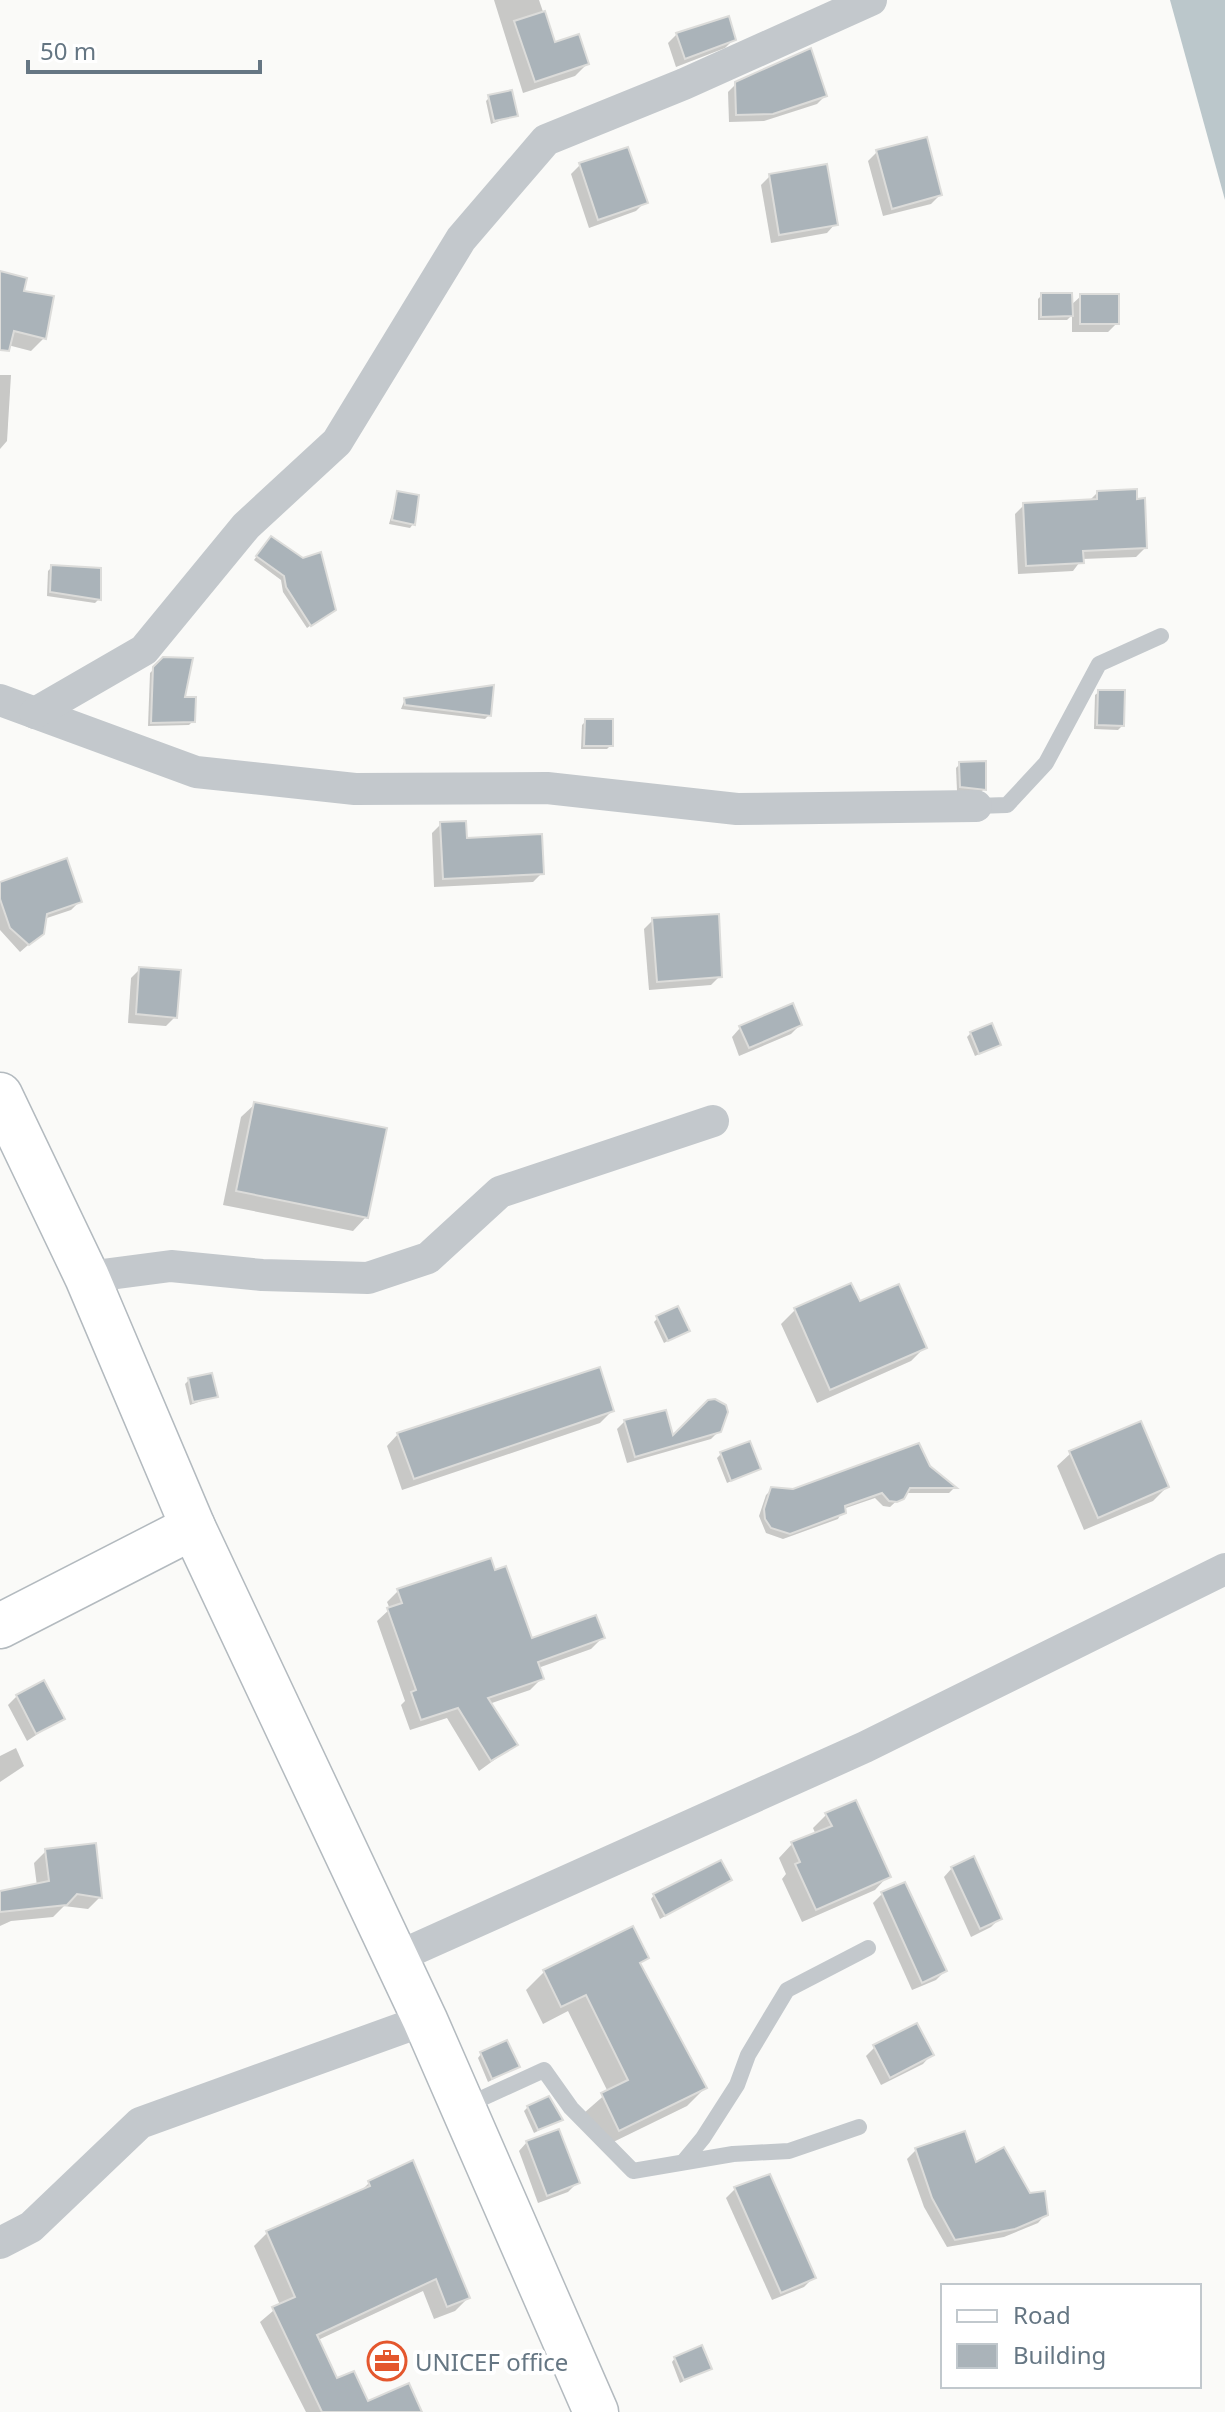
<svg xmlns="http://www.w3.org/2000/svg" width="1225" height="2412" viewBox="0 0 1225 2412" font-family="'Noto Sans',sans-serif">
	<rect width="100%" height="100%" fill="#fafaf8"/>
	<path fill="#bbc7cb" d="M1170 0H1225V200Z"/>
	<g fill="#0003">
		<path d="M494 0H539L554 44 587 64 575 76 523 93Z"/>
		<path d="M677 34 734 39 725 48 676 67 668 43Z"/>
		<path d="M736 84 825 96 817 104 764 121 729 122 728 92Z"/>
		<path d="M490 97 515 115 491 124 486 101Z"/>
		<path d="M877 152 940 195 931 204 883 216 868 161Z"/>
		<path d="M580 165 645 202 636 211 589 228 571 174Z"/>
		<path d="M770 176 835 224 827 233 771 243 761 185Z"/>
		<path d="M0 277 21 293 44 338 31 351 0 343Z"/>
		<path d="M1042 295 1070 306 1081 296 1117 323 1108 332H1072V315L1067 320H1038V299Z"/>
		<path d="M0 375H11L7 441 0 449Z"/>
		<path d="M398 493 413 524 410 528 389 524Z"/>
		<path d="M1097 493 1145 548 1136 557 1082 559 1073 571 1018 574 1015 514 1024 505 1089 501Z"/>
		<path d="M267 542 302 560 319 555 334 609 307 628 283 592 281 580 254 560Z"/>
		<path d="M52 567 99 599 95 603 47 596 48 571Z"/>
		<path d="M164 659 193 721 189 725 148 726 150 673Z"/>
		<path d="M1099 692 1122 726 1118 730 1094 729 1095 695Z"/>
		<path d="M405 699 489 715 485 719 401 709Z"/>
		<path d="M586 721 611 745 607 749H581L582 725Z"/>
		<path d="M960 764 984 789 980 793 957 791 956 768Z"/>
		<path d="M441 824 465 840 542 873 533 882 434 887 432 833Z"/>
		<path d="M0 884 80 901 71 910 44 919 42 933 20 952 0 930Z"/>
		<path d="M653 920 720 976 711 985 649 990 644 929Z"/>
		<path d="M140 969 175 1017 166 1026 128 1023 131 978Z"/>
		<path d="M800 1025 791 1034 739 1056 732 1037 740 1028Z"/>
		<path d="M971 1033 999 1045 975 1056 967 1037Z"/>
		<path d="M255 1104 366 1217 353 1231 223 1205 241 1117Z"/>
		<path d="M850 1285 859 1304 925 1347 911 1361 817 1403 781 1324 795 1310Z"/>
		<path d="M658 1318 687 1330 664 1343 654 1322Z"/>
		<path d="M189 1380 216 1396 190 1405 185 1384Z"/>
		<path d="M612 1411 600 1423 402 1490 387 1446 398 1434Z"/>
		<path d="M625 1421 672 1439 719 1431 711 1439 627 1463 617 1429Z"/>
		<path d="M1071 1453 1167 1487 1153 1501 1084 1530 1057 1466Z"/>
		<path d="M721 1454 758 1469 727 1483 717 1458Z"/>
		<path d="M928 1467 954 1488 949 1493H905L890 1507 883 1506 875 1498 843 1509 838 1519 783 1539 766 1533 759 1516 766 1495 772 1489 793 1491Z"/>
		<path d="M398 1591 531 1640 602 1638 591 1649 538 1668 541 1679 530 1690 489 1704 515 1745 479 1771 447 1718 410 1730 401 1705 405 1701 377 1621 390 1609 387 1602Z"/>
		<path d="M17 1696 62 1718 27 1741 8 1705Z"/>
		<path d="M16 1748 24 1766 0 1782V1756Z"/>
		<path d="M826 1815 888 1876 875 1890 802 1922 782 1879 786 1874 779 1858 792 1844 816 1835 813 1828Z"/>
		<path d="M46 1851 100 1897 88 1909 64 1906 53 1917 11 1921 0 1926V1893L37 1886 34 1863Z"/>
		<path d="M952 1868 1000 1918 991 1927 971 1937 944 1877Z"/>
		<path d="M729 1880 660 1919 651 1899 654 1895Z"/>
		<path d="M904 1884 945 1971 936 1980 912 1990 873 1903 882 1894Z"/>
		<path d="M632 1929 646 1958 639 1965 705 2088 687 2106 601 2148 584 2113 608 2092 568 2011 543 2024 526 1990 544 1972Z"/>
		<path d="M875 2047 931 2055 923 2064 881 2085 866 2056Z"/>
		<path d="M481 2054 517 2067 488 2082 478 2058Z"/>
		<path d="M528 2107 561 2119 534 2133 524 2111Z"/>
		<path d="M527 2142 577 2183 568 2192 538 2203 519 2151Z"/>
		<path d="M916 2150 975 2165 1029 2196 1046 2214 1038 2223 1004 2237 947 2247 924 2207 907 2159Z"/>
		<path d="M369 2183 468 2298 455 2311 434 2319 423 2291 318 2340 336 2381 367 2404 419 2412H306L260 2322 280 2305 254 2246 267 2233 360 2192Z"/>
		<path d="M735 2189 813 2278 804 2287 772 2300 726 2198Z"/>
		<path d="M675 2358 709 2368 680 2383 672 2362Z"/>
	</g>
	<g fill="#aab3b9" stroke="#dcdcda" stroke-width="2">
		<path d="M545 11 555 42 579 34 589 64 535 82 514 21Z"/>
		<path d="M729 16 736 40 685 59 676 33Z"/>
		<path d="M811 48 827 96 773 114 736 115 735 82Z"/>
		<path d="M512 90 518 116 494 121 488 95Z"/>
		<path d="M927 137 942 195 892 209 876 150Z"/>
		<path d="M628 147 648 203 598 220 579 163Z"/>
		<path d="M827 164 838 225 779 235 769 174Z"/>
		<path d="M0 271 27 278 24 291 54 296 46 339 14 331 9 351 0 350Z"/>
		<path d="M1041 293H1072L1073 316 1041 317Z"/>
		<rect x="1080" y="294" width="39" height="30"/>
		<path d="M1137 489V499L1145 498 1147 548 1083 551 1084 563 1026 566 1023 503 1097 499V491Z"/>
		<path d="M397 491 419 495 415 525 392 520Z"/>
		<path d="M271 536 303 558 321 552 336 610 311 626 286 587 284 576 256 556Z"/>
		<path d="M51 565 101 568V600L50 592Z"/>
		<path d="M163 657 193 658 185 697H196L195 722 151 723 153 667Z"/>
		<path d="M494 685 491 716 405 705 404 698Z"/>
		<path d="M1098 690H1125L1124 726 1097 725Z"/>
		<path d="M585 719H613V746H584Z"/>
		<path d="M986 761V790L960 787 959 762Z"/>
		<path d="M466 821 467 838 542 834 544 874 443 879 440 822Z"/>
		<path d="M67 858 82 902 47 914 44 934 29 945 10 928 0 899V882Z"/>
		<path d="M719 914 722 977 657 982 652 918Z"/>
		<path d="M139 967 181 970 177 1018 136 1014Z"/>
		<path d="M793 1003 802 1025 749 1048 739 1026Z"/>
		<path d="M992 1023 1001 1045 979 1054 970 1032Z"/>
		<path d="M254 1102 387 1128 368 1218 236 1191Z"/>
		<path d="M851 1283 860 1301 899 1284 927 1348 830 1390 794 1308Z"/>
		<path d="M678 1306 690 1331 668 1341 656 1316Z"/>
		<path d="M600 1367 614 1411 414 1479 397 1433Z"/>
		<path d="M212 1373 218 1397 193 1402 188 1378Z"/>
		<path d="M715 1399 726 1405 728 1412 721 1432 635 1457 624 1420 666 1410 673 1435 708 1400Z"/>
		<path d="M1141 1421 1169 1487 1098 1518 1069 1451Z"/>
		<path d="M750 1441 761 1469 731 1481 720 1452Z"/>
		<path d="M919 1443 930 1466 957 1488H910L904 1499 897 1502 889 1501 882 1493 845 1506 846 1513 790 1534 771 1528 765 1519 764 1509 771 1487 793 1489Z"/>
		<path d="M491 1558 495 1570 506 1566 532 1638 596 1615 605 1638 538 1662 544 1679 488 1698 518 1745 491 1761 458 1708 421 1720 411 1692 416 1690 387 1608 402 1603 397 1589Z"/>
		<path d="M44 1680 65 1719 36 1734 16 1695Z"/>
		<path d="M856 1800 891 1877 816 1910 795 1864 800 1862 791 1842 832 1826 825 1813Z"/>
		<path d="M96 1843 102 1898 77 1894 67 1905 0 1912V1891L49 1881 45 1849Z"/>
		<path d="M974 1856 1002 1919 980 1929 951 1867Z"/>
		<path d="M721 1860 732 1880 665 1916 653 1894Z"/>
		<path d="M905 1882 947 1971 922 1983 881 1892Z"/>
		<path d="M633 1926 649 1958 640 1963 707 2088 619 2131 601 2093 628 2080 586 1995 561 2007 543 1970Z"/>
		<path d="M917 2023 934 2055 890 2078 873 2045Z"/>
		<path d="M507 2040 520 2067 492 2079 480 2052Z"/>
		<path d="M549 2096 563 2120 538 2130 527 2106Z"/>
		<path d="M559 2129 580 2183 547 2196 526 2141Z"/>
		<path d="M965 2131 976 2162 1004 2147 1030 2193 1045 2191 1048 2215 1015 2229 955 2240 932 2198 915 2148Z"/>
		<path d="M413 2160 470 2298 447 2307 436 2279 317 2335 337 2378 354 2371 368 2401 409 2383 422 2412H322L272 2307 295 2297 266 2231 370 2186 368 2181Z"/>
		<path d="M770 2174 816 2278 781 2293 734 2187Z"/>
		<path d="M702 2345 712 2369 684 2380 674 2357Z"/>
	</g>
	<g fill="none" stroke-linecap="round" stroke-linejoin="round">
		<g stroke="#b3babf" stroke-width="47">
			<g id="secondary">
				<path d="M0 1095 87 1277 193 1527 425 2020 596 2412"/>
				<path d="M0 1626 193 1527"/>
			</g>
		</g>
		<g stroke="#c3c8cc" stroke-width="16">
			<path d="M976 806 1007 805 1046 763 1099 664 1161 636"/>
			<path d="M463 2107 544 2070 571 2108 633 2171 733 2154 789 2151 859 2127"/>
			<path d="M684 2161 703 2138 737 2085 748 2055 787 1990 868 1948"/>
		</g>
		<g stroke="#c3c8cc" stroke-width="32">
			<path d="M0 700 196 772 355 789 547 788 737 809 976 806"/>
			<path d="M35 713 144 650 246 526 337 442 461 239 546 140 684 84 871 0"/>
			<path d="M87 1277 171 1266 262 1275 368 1278 428 1258 500 1192 713 1121"/>
			<path d="M395 1958 865 1747 1225 1569"/>
			<path d="M0 2243 31 2227 140 2123 425 2020"/>
		</g>
		<use href="#secondary" stroke="#fff" stroke-width="44"/>
	</g>
	<defs>
		<g id="office-ring" transform="scale(2)"><circle r="9.5" fill="#fff" stroke="#e4572e" stroke-width="1.5"/><path d="M-6-3h4V-5.5h4V-3h4V5H-6ZM-1-4.5V-3h2v-1.5ZM-6 0V1H6V0Z" fill="#e4572e"/></g>
	</defs>
	<g fill-rule="evenodd">
		<use href="#office-ring" x="387" y="2361"/>
	</g>
	<g text-anchor="middle" dominant-baseline="central" stroke-width="8" stroke-linejoin="round" paint-order="stroke">
		<g font-size="24" fill="#657683" stroke="#fff" text-anchor="start">
			<text x="415" y="2361">UNICEF office</text>
		</g>
	</g>
	<rect x="941" y="2284" width="260" height="104" fill="#ffffff" stroke="#c1c8cd" stroke-width="2"/>
	<rect x="957" y="2310" width="40" height="12" fill="#ffffff" stroke="#c1c8cd" stroke-width="2"/>
	<text x="1013" y="2324" font-size="24" fill="#657683">Road</text>
	<rect x="957" y="2344" width="40" height="24" fill="#aab3b9" stroke="#c1c8cd" stroke-width="2"/>
	<text x="1013" y="2364" font-size="24" fill="#657683">Building</text>
	<path d="M28 60v12h232v-12" fill="none" stroke="#657683" stroke-width="4"/>
	<text x="40" y="60" font-size="24" fill="#657683" stroke="#ffffff" stroke-width="6" paint-order="stroke">50 m</text>
</svg>
